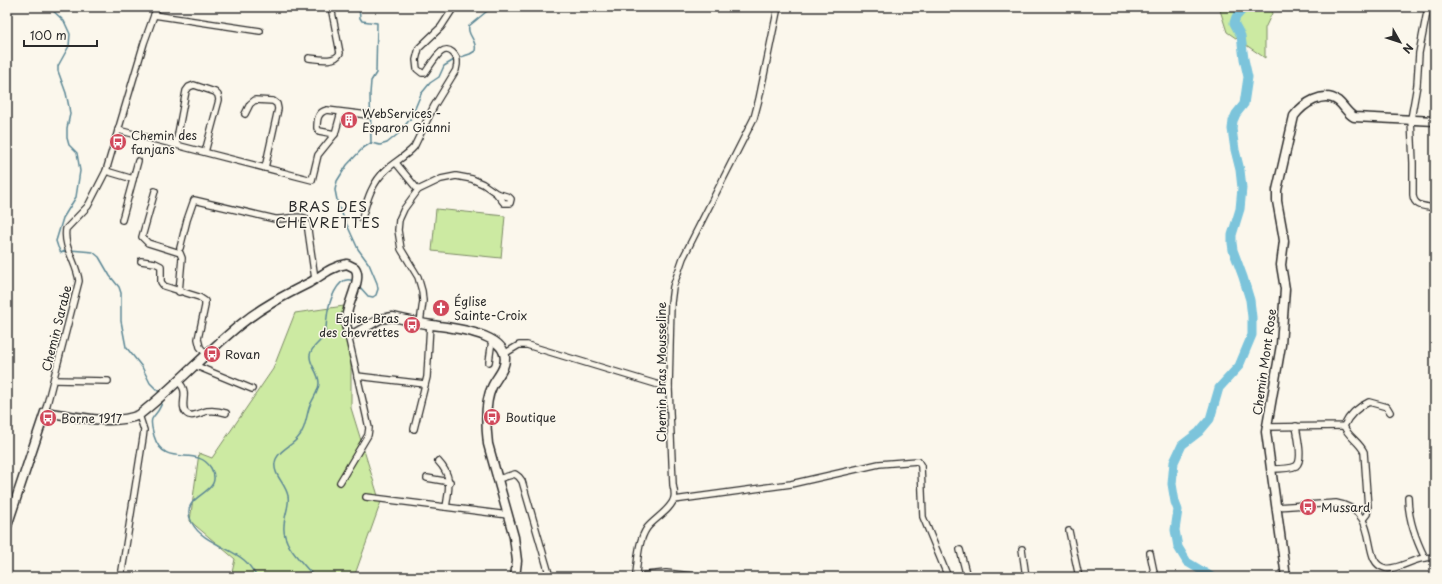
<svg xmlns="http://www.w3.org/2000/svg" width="1442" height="584" viewBox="0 0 1442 584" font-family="'Playpen Sans',sans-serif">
	<rect width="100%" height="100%" fill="#fbf7ec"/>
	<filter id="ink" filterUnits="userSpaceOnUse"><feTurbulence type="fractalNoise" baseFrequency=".025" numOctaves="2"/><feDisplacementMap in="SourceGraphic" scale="8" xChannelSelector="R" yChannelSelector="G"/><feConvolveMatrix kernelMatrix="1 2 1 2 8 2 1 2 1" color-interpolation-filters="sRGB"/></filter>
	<g filter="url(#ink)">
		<g fill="#cceaa2" stroke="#7c8a66">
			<path d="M1221 7H1275L1265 28V58L1227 32 1220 10Z"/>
			<path d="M436 209 505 216 501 258 432 251Z"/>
			<path d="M351 305V408L379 499H382L354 577H231L235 559 190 521 199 453 212 458 273 369 295 313Z"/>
		</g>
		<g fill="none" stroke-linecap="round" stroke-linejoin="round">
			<g stroke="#5b8795" stroke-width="1.5">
				<path d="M49 7 64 21 70 34 69 46 58 66V71L66 93 69 107 70 114 67 128V138L69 145 77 153 80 171 76 197 63 218 56 241 58 247 61 253 67 250"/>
				<path d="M359 7 360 18 362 21 377 23 376 73 371 81 370 94 371 143"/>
				<path d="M458 58 470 54 475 51C478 40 466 35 469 26L492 7"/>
				<path d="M70 250 93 252 99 257 110 276 119 287 121 293V321L126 347 142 367 150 383 160 393"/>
				<path d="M359 286 368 296 373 297 376 295 378 289 377 283 369 264 358 249 338 205 335 190 337 181 347 165 363 148 371 143 380 145 387 143 398 134 411 118 421 94 430 83 439 77 444 66 454 60"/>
				<path d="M163 400C162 403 161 406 159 409 158 412 154 415 152 419 150 424 153 431 154 436 164 470 197 444 211 468 227 496 176 492 192 523 202 542 229 547 244 560 250 565 253 571 257 577"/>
				<path d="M314 577C303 562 282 546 284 526 284 516 290 505 288 496 286 484 273 475 275 463 276 452 291 446 297 439 305 431 306 418 309 408 312 399 319 392 319 383 319 372 309 365 310 355 311 346 321 343 324 335 327 329 326 323 327 317 328 306 337 273 353 281"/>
			</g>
			<path stroke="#7bc4db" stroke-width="9" d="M1212 577 1187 562 1178 547 1175 530 1178 510 1175 502 1172 484 1174 462 1182 445 1199 432 1210 419 1219 388 1239 366 1252 335V317L1250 300 1243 277 1233 250 1232 243V235L1240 209 1242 188 1240 170 1235 150 1232 129 1233 121 1236 114 1244 104 1248 77 1244 59 1241 36 1234 23 1236 17 1245 7"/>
			<g stroke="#2b2b2b" stroke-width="8">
				<g id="street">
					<path d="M1428 7 1419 53 1417 85 1411 119 1413 163V195C1414 207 1425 206 1435 208"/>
					<path d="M154 15 260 31"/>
					<path d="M309 58C318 59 335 63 340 53L331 7"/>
					<path d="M245 114 250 104 255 100 273 101 277 104 278 109 265 168"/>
					<path d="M118 130 312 180 318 155 335 134 341 112"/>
					<path d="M335 134 319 131 317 128C317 119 318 112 327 110L368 115"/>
					<path d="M176 144 186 91 189 87 194 85 215 92 218 95 219 100 205 152"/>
					<path d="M396 163 418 190"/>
					<path d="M106 171 133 179"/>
					<path d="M155 191 142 237 148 243 180 253 182 258 179 292"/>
					<path d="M362 218C367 200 372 182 387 169 396 161 406 156 414 147L434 106 456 70C456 68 457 66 457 64 458 55 449 46 441 52 435 57 430 66 425 73H422L417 69 416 60 419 48 441 27 454 7"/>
					<path d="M122 220 138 161"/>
					<path d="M180 248 187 220 194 200 275 219C286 220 295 215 305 218L307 223 315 279"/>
					<path d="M141 261 155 263 161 266V282L164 286 199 297 205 301V306L198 339 200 347 206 354"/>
					<path d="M420 323 423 301 422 291 418 277 401 249 398 230 399 220 404 209 418 190 441 179 456 176 472 179 483 184 496 193 504 203H510L511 199 509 197 496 193"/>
					<path d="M504 354 519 345H527L669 388"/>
					<path d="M489 362 492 340"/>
					<path d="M194 365 252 389"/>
					<path d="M357 376 425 384"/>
					<path d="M54 380 108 381"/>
					<path d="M178 380C179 383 182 385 183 388 187 395 180 406 186 413 192 419 201 412 207 411 214 410 220 411 226 413"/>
					<path d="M45 412 79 281C77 263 63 248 66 229L88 206 106 171 144 43 157 7"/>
					<path d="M1344 426C1348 437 1359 441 1364 452L1368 508 1367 514 1363 519"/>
					<path d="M1266 427 1344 426C1349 415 1358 407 1369 402L1387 407 1390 412"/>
					<path d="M414 429 427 377 430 324"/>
					<path d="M438 461C453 477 449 488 446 507"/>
					<path d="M1271 469C1278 469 1290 469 1296 466 1304 460 1297 435 1296 426"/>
					<path d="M427 478 450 482"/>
					<path d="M498 479 515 474 519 477 522 481 550 577"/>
					<path d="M340 482 368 435 369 428 347 331"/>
					<path d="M366 497 508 515"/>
					<path d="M1408 497C1408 519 1415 538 1425 558"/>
					<path d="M674 500 791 484 879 464 918 461 921 466 923 517 948 577"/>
					<path d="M1276 507 1336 503C1383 511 1359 562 1385 568 1396 571 1414 558 1426 558 1429 557 1432 558 1435 558"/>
					<path d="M1069 531 1079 577"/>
					<path d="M1022 549 1026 577"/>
					<path d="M960 550 967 577"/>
					<path d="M1150 553 1155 577"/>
					<path d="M637 576 666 573 701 577"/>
					<path d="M121 577 143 438 144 430 139 415"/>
					<path d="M637 577 636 573C638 559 638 541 647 528 654 519 672 509 674 498 675 494 674 489 673 485L669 388 671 303 673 287 683 258 754 118 759 99 778 7"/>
				</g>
			</g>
			<g stroke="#2b2b2b" stroke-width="11">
				<g id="secondary">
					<path d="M7 526 45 412C73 416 114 426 139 415 175 387 206 352 241 324 262 307 285 295 309 283 321 276 332 266 347 264L355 268C365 282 337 315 349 333L354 334 380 319 393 317C406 320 419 323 432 325 452 328 517 333 503 368 500 375 495 380 492 387 484 403 486 427 488 444L514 537 517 561 515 577"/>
					<path d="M1286 577 1266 432 1281 345 1285 289 1281 265 1284 241 1283 234 1277 201V190L1294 116C1303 104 1323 90 1338 101 1344 106 1347 113 1354 117L1435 121"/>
				</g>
			</g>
			<use href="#street" stroke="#fbf7ec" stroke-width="5.5"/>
			<use href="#secondary" stroke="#fbf7ec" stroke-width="8"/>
		</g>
	</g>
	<defs>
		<g id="building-disc" transform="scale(0.9)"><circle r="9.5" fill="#d1495b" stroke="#fbf7ec"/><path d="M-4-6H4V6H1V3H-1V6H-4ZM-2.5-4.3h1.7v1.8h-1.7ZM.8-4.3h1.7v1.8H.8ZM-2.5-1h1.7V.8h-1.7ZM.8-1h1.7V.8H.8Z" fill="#fff"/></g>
		<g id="bus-disc" transform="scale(0.9)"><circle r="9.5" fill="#d1495b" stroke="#fbf7ec"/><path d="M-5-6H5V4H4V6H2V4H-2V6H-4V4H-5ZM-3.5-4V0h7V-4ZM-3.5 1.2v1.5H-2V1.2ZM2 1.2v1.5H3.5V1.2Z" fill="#fff"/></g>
		<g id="church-disc" transform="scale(0.9)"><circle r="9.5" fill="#d1495b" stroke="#fbf7ec"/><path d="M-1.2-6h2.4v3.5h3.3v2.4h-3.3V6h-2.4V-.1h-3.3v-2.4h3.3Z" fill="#fff"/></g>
	</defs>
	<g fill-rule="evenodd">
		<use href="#building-disc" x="349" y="120"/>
		<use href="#bus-disc" x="118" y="142"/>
		<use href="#church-disc" x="441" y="308"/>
		<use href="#bus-disc" x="412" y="325"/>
		<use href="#bus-disc" x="212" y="354"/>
		<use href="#bus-disc" x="492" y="417"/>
		<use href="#bus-disc" x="48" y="418"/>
		<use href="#bus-disc" x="1308" y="507"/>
	</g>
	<g text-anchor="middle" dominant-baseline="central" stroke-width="3" stroke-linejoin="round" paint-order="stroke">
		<g font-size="12" fill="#2b2b2b" stroke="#fbf7ec" text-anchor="start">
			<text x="362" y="113">WebServices -<tspan x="362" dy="14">Esparon Gianni</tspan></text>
			<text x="131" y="135">Chemin des<tspan x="131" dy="14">fanjans</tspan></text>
			<text x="454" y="301">Église<tspan x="454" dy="14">Sainte-Croix</tspan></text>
			<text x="399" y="318" text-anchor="end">Eglise Bras<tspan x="399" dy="14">des chevrettes</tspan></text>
			<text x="225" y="354">Rovan</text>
			<text x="505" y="417">Boutique</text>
			<text x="61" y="418">Borne 1917</text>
			<text x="1321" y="507">Mussard</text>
		</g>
		<g font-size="12" fill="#2b2b2b" stroke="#fbf7ec">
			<text transform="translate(56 328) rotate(-76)">Chemin Sarabe</text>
			<text transform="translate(1264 362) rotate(-82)">Chemin Mont Rose</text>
			<text transform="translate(661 372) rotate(-90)">Chemin Bras Mousseline</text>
		</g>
		<g font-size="14" letter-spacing="1" fill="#2b2b2b" stroke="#fbf7ec">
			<text x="328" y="206">BRAS DES<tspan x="328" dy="16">CHEVRETTES</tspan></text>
		</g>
	</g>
	<rect width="1442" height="584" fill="none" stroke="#fbf7ec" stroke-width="24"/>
	<rect x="12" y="12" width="1418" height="560" fill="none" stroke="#2b2b2b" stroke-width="1.5" filter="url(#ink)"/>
	<g transform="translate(1400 42) rotate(129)" stroke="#fbf7ec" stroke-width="3" paint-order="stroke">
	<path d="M0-3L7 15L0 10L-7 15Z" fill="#2b2b2b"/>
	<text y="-6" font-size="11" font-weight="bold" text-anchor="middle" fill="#2b2b2b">N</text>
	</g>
	<path d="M24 40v6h73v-6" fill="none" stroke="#2b2b2b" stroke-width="2"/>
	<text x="30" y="40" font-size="12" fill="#2b2b2b" stroke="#fbf7ec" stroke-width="3" paint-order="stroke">100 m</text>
</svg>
